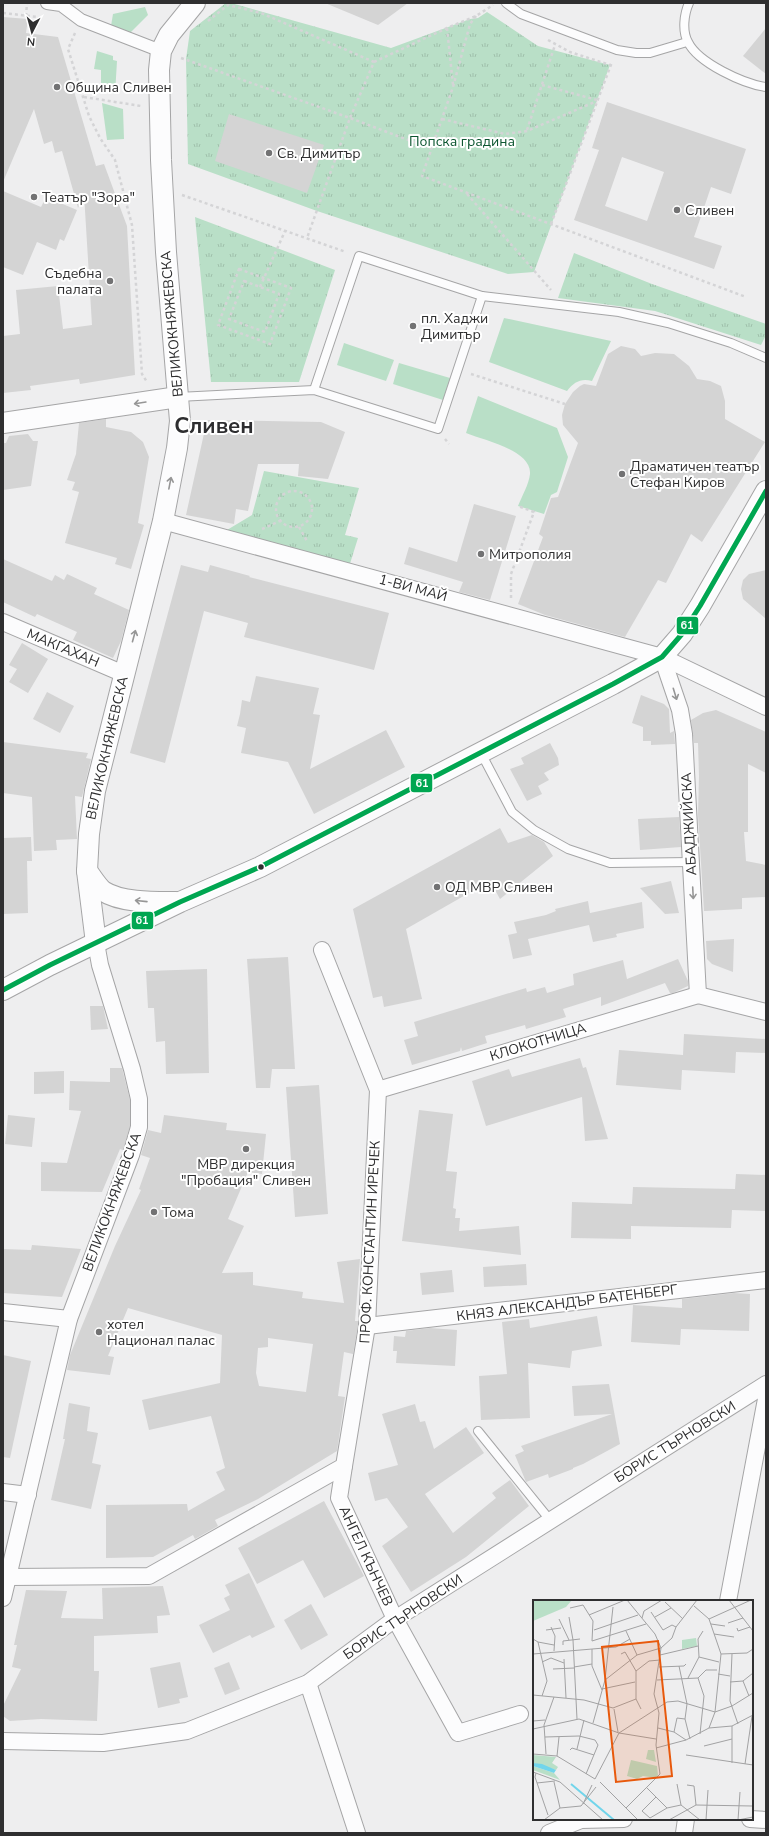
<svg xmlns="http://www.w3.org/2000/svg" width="769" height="1836" viewBox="0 0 769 1836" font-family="'Nunito Sans',sans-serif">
	<defs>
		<pattern id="park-tufts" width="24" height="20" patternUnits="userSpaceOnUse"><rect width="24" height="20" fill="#b9dfc7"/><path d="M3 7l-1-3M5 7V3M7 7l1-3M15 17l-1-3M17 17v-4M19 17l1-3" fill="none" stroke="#9fc0ab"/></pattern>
	</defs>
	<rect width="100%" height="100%" fill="#eeeeef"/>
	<g fill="#b9dfc7">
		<path d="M145 7 148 15 129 34 111 26 113 14Z"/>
		<path d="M97 51 113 56V60L117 61 115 94 101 89V70L94 69Z"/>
		<path d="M102 103 123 109 124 139 107 140Z"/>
		<path d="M504 318 611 341 592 381C581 378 574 382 567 391L489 362Z"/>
		<path d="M344 343 394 360 386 381 337 365Z"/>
		<path d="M399 363 450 378 443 400 393 384Z"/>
		<path d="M478 396 557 428 568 457 557 492 551 495 544 514 518 506C522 496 529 484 530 474 532 450 483 440 466 433Z"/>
	</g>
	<g fill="url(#park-tufts)">
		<path d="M226 3H231L391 48 470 19 478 18 487 12 538 46 610 65 534 272 508 274 317 211 188 164 186 59 190 31Z"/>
		<path d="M195 217 335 270 299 382H211Z"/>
		<path d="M574 253 652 284 766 324V335L761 345 655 311 558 298Z"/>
		<path d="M264 471 359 488 345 535 358 538 348 570 217 536 252 515Z"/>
	</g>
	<g fill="#d4d4d4" fill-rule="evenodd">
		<path d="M325 3H408L378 25Z"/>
		<path d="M3 17 28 19 26 33 58 37 96 166 104 164 127 226 135 375 80 384 79 379 30 386 31 390 3 393V336L20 334 16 290 58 286 63 329 92 325 84 194 78 208 62 151 55 153 52 141 44 144 34 109 3 182Z"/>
		<path d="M766 28V74L743 56Z"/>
		<path d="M607 102 746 149 731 194 711 187 694 237 722 246 714 269 574 220 599 150 592 148ZM622 157 664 172 647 221 605 206Z"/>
		<path d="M229 114 324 145 307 193 215 161Z"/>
		<path d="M3 191 41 207 46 197 77 210 64 241 60 239 56 250 37 242 23 275 3 267Z"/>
		<path d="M621 346 635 349 641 356 655 353 674 354 689 366 697 379 710 381 721 386 725 401V419L765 442 702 542 691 534 666 583 658 580 625 637 545 615 518 604 543 537 539 534 551 498 558 497 578 443 563 425 562 415 565 404 573 392 580 386 584 384 596 386 608 354Z"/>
		<path d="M106 419V427L131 432 143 442 149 457 138 523 144 525 131 569 115 564 117 558 65 543 79 492 72 490 75 482 67 480 76 454 79 423Z"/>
		<path d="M207 420 321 422 345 432 328 479 298 476 299 464H258L248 511 236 509 234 524 186 515Z"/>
		<path d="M28 434 33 441H38L31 486 3 490V443H6L9 436Z"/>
		<path d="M474 504 516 516 490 600 459 592 463 582 404 564 409 547 457 562Z"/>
		<path d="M3 559 52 581 55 575 64 580 67 574 97 588 94 594 129 610 121 641 113 658 73 640 77 632 37 614 35 617 3 602Z"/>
		<path d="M181 565 208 572 210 565 250 576 249 577 389 613 374 670 244 637 248 623 204 611 165 763 130 753Z"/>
		<path d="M766 570V619L743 599 741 589 743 580 749 574Z"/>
		<path d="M22 643 48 659 28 693 9 682 17 669 9 665Z"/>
		<path d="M256 676 319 688 313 714 320 715 310 769 386 730 405 767 314 814 288 762 241 753 246 728 237 726 240 714 242 700 250 702Z"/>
		<path d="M47 692 74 706 60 733 33 719Z"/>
		<path d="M641 695 664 704 669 709 670 733 674 731 675 744 651 745V741H643V727L632 723Z"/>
		<path d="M716 710 766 732V773L748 764V832H744L746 861 766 865V897L742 898V909L706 911H704L698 815 699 776 698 743H694L691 720 703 713Z"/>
		<path d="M3 742 88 753 86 758 91 759 82 797 75 796 77 839 56 840 57 850 34 851 32 797 3 793Z"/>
		<path d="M550 743 558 758 559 765 544 773 549 780 538 786 542 794 527 801 510 769 524 764 521 758Z"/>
		<path d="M679 817 681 847 640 850 638 819Z"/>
		<path d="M500 828 508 843 532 835 544 842 553 856 500 899 490 881 406 929 422 999 384 1007 382 996 373 998 353 909Z"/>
		<path d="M31 837 32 861H27L28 913 3 914V838Z"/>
		<path d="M671 881 679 913 665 914 640 888Z"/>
		<path d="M588 901 590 913 642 902 644 928 616 934 617 937 593 942 589 925 528 939 532 955 513 959 508 935 517 933 514 922 546 915 556 911 555 909Z"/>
		<path d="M734 939 733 972 712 964 707 959 706 941Z"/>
		<path d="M288 957 295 1069H272L270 1088H256L247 959Z"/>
		<path d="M678 959 688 981V986L673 993H670L665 983 601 1006V997L563 1009 566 1017 526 1029 525 1025 485 1036 487 1043 462 1051 461 1047 460 1051 412 1065 404 1040 418 1036 414 1022 526 988 527 992 545 987 547 993 574 985 573 974 623 960 627 979Z"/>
		<path d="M207 969 209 1073 166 1074 165 1041 156 1042 154 1008H148L146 971Z"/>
		<path d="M90 1006H103L108 1029 91 1030Z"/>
		<path d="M684 1034 766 1039V1053L736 1052 735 1073 682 1070 681 1090 616 1085 619 1050 683 1055Z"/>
		<path d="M580 1058 583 1068 586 1067 608 1139 585 1141 582 1097 486 1126 472 1081 509 1069 512 1077Z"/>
		<path d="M110 1068H122L130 1100V1126L123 1150 120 1149 102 1192 41 1191V1162L67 1163 81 1111 69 1110 70 1081 110 1082Z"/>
		<path d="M64 1071V1093L34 1094V1072Z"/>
		<path d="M319 1085 328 1214 295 1217 286 1087Z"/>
		<path d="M419 1110 453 1114 446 1171 457 1172 453 1208 456 1209 455 1218H460L459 1231 519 1226 521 1255 402 1241Z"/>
		<path d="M8 1115 35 1118 32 1147 5 1144Z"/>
		<path d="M164 1115 227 1123 226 1130 266 1134 262 1174 248 1172 228 1219 244 1226 222 1273 253 1272V1285L303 1292 302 1298 344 1303 337 1262 360 1259 355 1321H358V1325L353 1354 344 1352 338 1396 345 1397 337 1451 258 1499 215 1520 218 1526 195 1539 193 1535 153 1557 106 1558V1505L187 1504 188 1511 225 1490 216 1472 225 1468 211 1416 149 1430 142 1400 220 1383 222 1335 128 1308 108 1356 114 1357 110 1375 67 1370 70 1355 115 1246 141 1190 139 1189 150 1158 141 1155 148 1130 161 1133ZM268 1338 313 1344 306 1392 259 1386 256 1373 258 1348 268 1347Z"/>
		<path d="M736 1174 766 1175V1211L732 1210 731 1228 631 1226V1239L571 1238 572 1202 632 1204 633 1187 735 1189Z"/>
		<path d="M32 1245 81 1249 62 1297 3 1293V1249L31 1250Z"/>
		<path d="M526 1264 527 1285 484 1287 483 1267Z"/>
		<path d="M452 1270 454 1292 422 1295 420 1273Z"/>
		<path d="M734 1293 750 1294 749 1331 681 1329 680 1345 631 1342 633 1305 682 1308V1299Z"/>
		<path d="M597 1316 602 1346 572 1351 570 1368 528 1363 530 1418 481 1420 479 1376 507 1374 502 1322 529 1319 530 1328Z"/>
		<path d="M430 1328 457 1330 455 1366 396 1363 397 1351H393L394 1336 405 1337 406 1331Z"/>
		<path d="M3 1355 31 1361 10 1458 3 1457Z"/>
		<path d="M609 1384 620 1444 583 1464 573 1468V1469L549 1478 548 1474 526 1482 515 1455 524 1451 521 1446 612 1414 574 1416 572 1386Z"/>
		<path d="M69 1403 90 1407 87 1431 98 1433 92 1463 101 1465 91 1509 51 1500 65 1439H63Z"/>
		<path d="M415 1404 420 1422 425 1421 434 1449 466 1427 484 1453 425 1494 453 1533 496 1498 492 1493 510 1480 529 1506 466 1557 411 1592 382 1546 408 1527 387 1498 375 1501 368 1473 398 1465 382 1414Z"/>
		<path d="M324 1501 364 1576 324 1598 303 1560 257 1584 238 1548Z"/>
		<path d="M249 1573 275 1627 252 1638 250 1635 213 1653 199 1625 230 1610 224 1598 230 1595 225 1585Z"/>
		<path d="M163 1586 170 1615 157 1616 158 1633 94 1636V1671H99L97 1721 41 1719 10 1721 3 1716V1706L21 1669 12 1667 17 1645H14L26 1590 67 1591 61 1618 103 1619 102 1588Z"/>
		<path d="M311 1604 328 1635 301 1650 284 1620Z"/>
		<path d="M180 1662 188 1697 179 1699 180 1703 158 1708 150 1668Z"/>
		<path d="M229 1662 240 1689 225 1695 214 1668Z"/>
	</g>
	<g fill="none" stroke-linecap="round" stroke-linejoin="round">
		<g stroke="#a5a5a6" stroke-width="10">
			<g id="service">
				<path d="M506 3 521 14 617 50 636 53H650L687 42"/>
				<path d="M689 3C684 14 682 31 688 42 698 63 744 84 766 87"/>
				<path d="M314 390 359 256 482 296"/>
				<path d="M178 397 314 390 438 429 482 296 619 312 668 323 731 343 766 358"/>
				<path d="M481 753 512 812 534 830 568 849 610 863 691 862"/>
				<path d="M478 1431 550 1520"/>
			</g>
		</g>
		<g stroke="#a5a5a6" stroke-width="14">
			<path id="pedestrian" d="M47 3 61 5 81 20 161 51"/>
		</g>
		<g stroke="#a5a5a6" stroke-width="18">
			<g id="minor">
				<path d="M163 521 662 657 766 707"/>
				<path d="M3 622 124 674"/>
				<path d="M662 657 680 710 684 734 698 995"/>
				<path d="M698 995 766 1012"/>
				<path d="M378 1090 698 995"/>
				<path d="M3 1312 69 1319"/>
				<path d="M367 1326 766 1280"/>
				<path d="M344 1466 339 1498 395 1619 458 1733 520 1714"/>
				<path d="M3 1492 28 1495"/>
				<path d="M8 1577 149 1576 344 1466 367 1326 378 1090 322 950"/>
				<path d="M3 1598 69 1319 131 1155 139 1127V1099L132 1069 100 965 96 943"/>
				<path d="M728 1601 766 1399"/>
				<path d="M308 1683 357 1833"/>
				<path d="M3 1741 103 1743 187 1731 308 1683 395 1619 766 1384"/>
				<path d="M750 1819 766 1820"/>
				<path d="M549 1833 581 1820 624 1819"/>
				<path d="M684 1833 686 1819"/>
			</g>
		</g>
		<g stroke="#a5a5a6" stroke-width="22">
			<g id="tertiary">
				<path d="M3 423 178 397"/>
				<path d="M87 871C92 877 97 886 103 891 121 903 156 902 176 902"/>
				<path d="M96 943 87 871 89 834 95 791 163 521 177 448 180 421 166 252 161 160 159 70 161 51 169 35 195 3"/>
				<path d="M3 990 50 965 180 902 260 867 613 684 662 657 682 634 700 606 766 491"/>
			</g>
		</g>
		<g stroke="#d4d4d6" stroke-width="2.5" stroke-dasharray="3 3" stroke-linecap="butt">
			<path d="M3 13 38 17"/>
			<path d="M26 16 27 3"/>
			<path d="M476 16 470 24 453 87 422 176 746 297"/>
			<path d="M208 21 228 5 261 13 374 62 350 118 307 238"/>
			<path d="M447 28 453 85"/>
			<path d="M75 33 68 49 89 116 100 138 115 160 132 225 142 374 147 382"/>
			<path d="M548 40 570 52 610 65"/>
			<path d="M181 58 350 118 432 149"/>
			<path d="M374 62 447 28 476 16 493 5"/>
			<path d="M542 85 597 100"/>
			<path d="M84 97 141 106"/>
			<path d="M442 119 505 134 527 131 597 101"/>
			<path d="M527 130 555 45"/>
			<path d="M467 194 551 290"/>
			<path d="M182 195 346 252"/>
			<path d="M551 224 612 62"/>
			<path d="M239 269 291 288 270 344 218 325Z"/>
			<path d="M244 281 279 294 265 332 229 319Z"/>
			<path d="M260 287 285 231"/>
			<path d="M471 374 565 404"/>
			<path d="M445 439 449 444"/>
			<circle cx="294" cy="509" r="18"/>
			<path d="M299 527 307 541"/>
			<path d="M262 529 280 521"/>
			<path d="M511 598V574L534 512 518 506"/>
		</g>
		<use href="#service" stroke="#fcfcfd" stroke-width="8"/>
		<use href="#pedestrian" stroke="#fcfcfd" stroke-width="12"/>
		<use href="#minor" stroke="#fcfcfd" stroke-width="16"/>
		<use href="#tertiary" stroke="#fcfcfd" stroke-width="20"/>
		<g stroke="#fff" stroke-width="8">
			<path id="bus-1" d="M3 990 50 965 180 902 260 867 613 684 662 657 682 634 700 606 766 491"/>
		</g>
		<use href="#bus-1" stroke="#00a651" stroke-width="5"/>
	</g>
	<defs><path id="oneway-shaft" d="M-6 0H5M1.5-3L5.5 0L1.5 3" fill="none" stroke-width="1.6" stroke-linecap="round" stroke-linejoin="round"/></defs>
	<g stroke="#969696">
		<use href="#oneway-shaft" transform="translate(140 403) rotate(171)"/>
		<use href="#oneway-shaft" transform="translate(170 483) rotate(-79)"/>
		<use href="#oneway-shaft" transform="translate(134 636) rotate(-75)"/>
		<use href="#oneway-shaft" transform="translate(675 694) rotate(73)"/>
		<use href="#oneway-shaft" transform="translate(693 893) rotate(87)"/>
		<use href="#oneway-shaft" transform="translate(141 901) rotate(-174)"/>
	</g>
	<g fill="#727273" stroke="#fff" stroke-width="1.5">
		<circle cx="57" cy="87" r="4"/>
		<circle cx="269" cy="153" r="4"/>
		<circle cx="34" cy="197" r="4"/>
		<circle cx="677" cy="210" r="4"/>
		<circle cx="110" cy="281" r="4"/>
		<circle cx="413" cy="326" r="4"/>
		<circle cx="622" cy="474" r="4"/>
		<circle cx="481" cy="554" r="4"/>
		<circle cx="437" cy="887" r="4"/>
		<circle cx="246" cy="1149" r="4"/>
		<circle cx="154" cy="1212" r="4"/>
		<circle cx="99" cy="1332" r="4"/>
	</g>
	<circle fill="#2f2f30" stroke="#fff" stroke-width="1.5" cx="261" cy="867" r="3.5"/>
	<g text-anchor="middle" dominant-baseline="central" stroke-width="4" stroke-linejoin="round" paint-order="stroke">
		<g font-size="14" fill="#2f2f30" stroke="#fff" text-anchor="start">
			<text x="65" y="87">Община Сливен</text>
			<text x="277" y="153">Св. Димитър</text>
			<text x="42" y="197">Театър "Зора"</text>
			<text x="685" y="210">Сливен</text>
			<text x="102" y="273" text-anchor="end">Съдебна<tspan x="102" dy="16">палата</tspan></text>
			<text x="421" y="318">пл. Хаджи<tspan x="421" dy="16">Димитър</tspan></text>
			<text x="630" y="466">Драматичен театър<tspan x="630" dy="16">Стефан Киров</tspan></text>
			<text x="489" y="554">Митрополия</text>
			<text x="445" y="887">ОД МВР Сливен</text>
			<text x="246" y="1164" text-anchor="middle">МВР дирекция<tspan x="246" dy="16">"Пробация" Сливен</tspan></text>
			<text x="162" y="1212">Тома</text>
			<text x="107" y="1324">хотел<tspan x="107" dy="16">Национал палас</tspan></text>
		</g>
		<g font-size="14" fill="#0d5631" stroke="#fff">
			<text x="462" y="141">Попска градина</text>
		</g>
		<g font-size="14" fill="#2f2f30" stroke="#fff">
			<text transform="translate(172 324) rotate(-95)">ВЕЛИКОКНЯЖЕВСКА</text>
			<text transform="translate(413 588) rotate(15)">1-ВИ МАЙ</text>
			<text transform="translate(63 648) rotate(23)">МАКГАХАН</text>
			<text transform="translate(107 748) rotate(-77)">ВЕЛИКОКНЯЖЕВСКА</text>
			<text transform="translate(689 824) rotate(-93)">АБАДЖИЙСКА</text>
			<text transform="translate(538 1042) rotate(-17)">КЛОКОТНИЦА</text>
			<text transform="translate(112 1202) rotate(-70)">ВЕЛИКОКНЯЖЕВСКА</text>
			<text transform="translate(370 1242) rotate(-87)">ПРОФ. КОНСТАНТИН ИРЕЧЕК</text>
			<text transform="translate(567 1303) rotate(-7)">КНЯЗ АЛЕКСАНДЪР БАТЕНБЕРГ</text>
			<text transform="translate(675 1442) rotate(-32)">БОРИС ТЪРНОВСКИ</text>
			<text transform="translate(366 1556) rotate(65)">АНГЕЛ КЪНЧЕВ</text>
			<text transform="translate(403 1617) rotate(-34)">БОРИС ТЪРНОВСКИ</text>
		</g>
		<g font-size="22" font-weight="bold" fill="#2d2d2f" stroke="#fff">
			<text x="214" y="426">Сливен</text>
		</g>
	</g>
	<g transform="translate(533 1600)">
		<rect width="220" height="220" fill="#eeeeef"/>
		<path d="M0 166 21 173 27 180 0 170Z" fill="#b9dfc7"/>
		<path d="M0 0H39L33 7 0 21Z" fill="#b9dfc7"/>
		<path d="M163 38 164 46 149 49V40ZM115 150H121L123 162 113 159ZM0 155 23 157 19 163 25 167 23 170 0 163ZM98 160 124 166 125 175 123 178 110 176 104 179 94 176Z" fill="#b9dfc7"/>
		<path d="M0 163 9 164 23 170 21 173 0 166Z" fill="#71d5eb"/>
		<path fill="none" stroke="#71d5eb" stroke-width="2" d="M38 184 81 220"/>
		<path fill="none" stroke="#a2a2a3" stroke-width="1" d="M196 0 220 31M132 2 150 19M161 6 176 19 188 54 182 112 176 128M37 8 50 5 60 21 59 41 113 24M118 12 130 30 139 25 143 27M56 15 92 0M36 17 40 40 44 119M122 17 138 8M109 18 111 11 129 0M26 19 36 40M176 19 218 0M195 23 210 18M178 24 192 26M18 27 22 36 21 51M204 28 205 31 217 27M13 30 28 28M61 30 105 15M93 31 104 55M181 34 201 37M0 39 5 42 14 81 9 96M5 42 21 45M30 45V41L47 39M59 49V66L69 90M0 54 83 47 97 39M88 54 92 52 103 71M188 54 214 53 220 49M199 54 197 101 205 124M127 55 165 46M166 57 186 62M31 59 33 98M9 62 18 58 31 63M146 66 154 104 152 119 157 139M41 67 59 64M126 67 151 66 153 64M20 69 41 68M185 74 197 76M155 78 166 57 165 39 170 31M165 78 171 96 167 134M72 80 104 55 128 48 122 34 94 0M124 80 165 78 173 70H184M210 81 220 73M197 82 210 81 216 96M69 89 102 82M0 95 51 100 80 108M80 108 103 99M81 109 85 132M108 109 103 99V71L116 61 127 60M0 121 12 120M60 123 72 80 80 7M125 128 141 132 153 140M0 129 46 119 86 133 123 139M141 132 144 118 152 119M12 137 46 136 62 140 65 145 53 174M171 146 199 139M123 148 153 140 176 128 199 126 220 115M44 149 51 120M37 150 39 148 61 155M0 154 24 156 62 179M13 154 11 125 21 97M153 155 220 165M24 156 26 137M199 163V126M212 164 219 116M0 172 27 182 70 220M3 173 2 177 15 215M62 179 86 133 134 102 145 101 182 112 199 106 220 93M21 182 27 208M67 182 105 220M4 183 22 181M144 184 148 205 167 220M154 185 161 186 163 205M114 188 134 208M123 197 109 211 117 218 134 208 148 205M50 204 59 185M163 205 219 206M93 208 127 174 123 145 126 113 121 94 128 48 139 38 143 27 164 0M11 220 27 208 48 206 63 187M136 220 163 205M173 220 175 190M205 220 207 192M205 220 220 217"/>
		<path fill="#e8590c" fill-opacity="0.15" stroke="#e8590c" stroke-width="2" d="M125 41 139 176 83 182 69 47Z"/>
		<rect width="220" height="220" fill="none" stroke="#2f2f30" stroke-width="2"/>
	</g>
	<g stroke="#fff" stroke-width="1.5">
		<rect x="676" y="616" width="23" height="19" rx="4" fill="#00a651"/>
		<rect x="410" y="773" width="23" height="20" rx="4" fill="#00a651"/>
		<rect x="131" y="911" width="23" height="19" rx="4" fill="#00a651"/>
	</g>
	<g font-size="11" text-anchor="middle" font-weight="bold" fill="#fff">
		<text x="687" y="629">61</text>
		<text x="422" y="787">61</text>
		<text x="142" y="924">61</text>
	</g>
	<rect width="769" height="1836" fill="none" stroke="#2f2f30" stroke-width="8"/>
	<g transform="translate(32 32) rotate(186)" stroke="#ffffff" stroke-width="3" paint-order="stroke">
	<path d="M0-3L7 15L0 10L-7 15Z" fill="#2f2f30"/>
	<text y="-6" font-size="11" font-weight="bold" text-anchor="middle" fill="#2f2f30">N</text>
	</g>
</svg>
